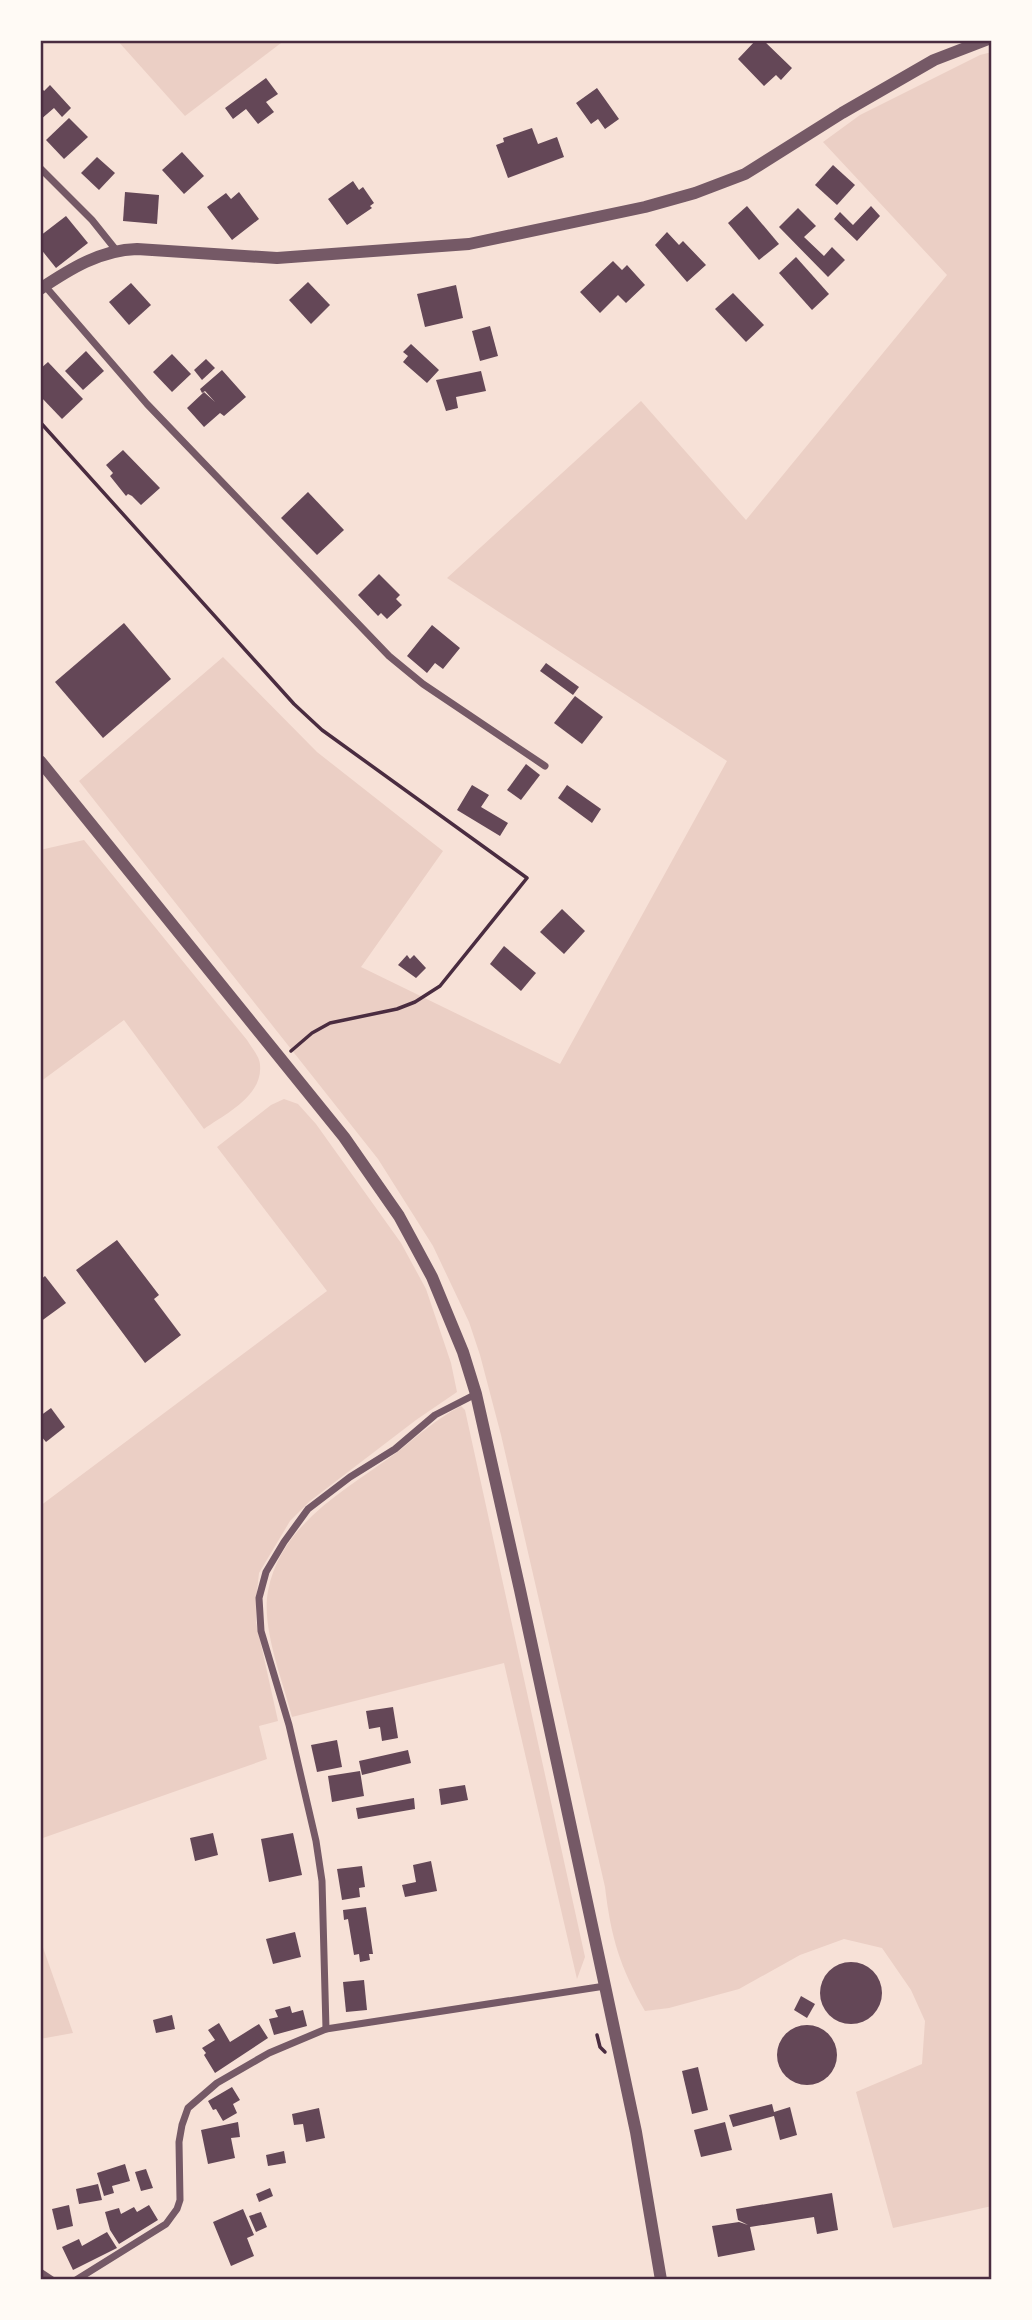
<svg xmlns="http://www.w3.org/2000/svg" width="1032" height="2320" viewBox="0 0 1032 2320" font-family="'Fira Sans',sans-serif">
	<rect width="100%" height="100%" fill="#f7e1d7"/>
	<g fill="#ebcfc5">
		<path d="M117 40H285L185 116Z"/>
		<path d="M992 52V2206L893 2228 856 2092 922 2064 925 2021 911 1990 882 1948 844 1939 800 1955 739 1989 669 2008 645 2011C620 1967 611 1938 605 1887L501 1435 480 1355 469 1322 433 1246 378 1159 79 781 223 657 317 752 443 851 361 967 560 1064 727 761 447 578 641 401 746 520 947 275 823 142 860 115 980 55Z"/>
		<path d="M84 840 247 1040C251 1047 260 1057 260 1065 263 1096 225 1114 204 1129L124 1020 40 1082V850Z"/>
		<path d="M284 1099 298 1104 316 1124 401 1243 426 1289 451 1363 457 1392 416 1420 310 1501 290 1521 259 1573 256 1601V1622L278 1721 259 1726 267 1759 40 1839V1506L327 1291 217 1147 271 1105Z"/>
		<path d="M461 1406 465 1410 585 1957 577 1979 504 1663 292 1717C283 1681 261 1628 268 1591 281 1523 346 1490 396 1453 418 1436 436 1419 461 1406Z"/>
		<path d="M40 1939 73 2033 40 2039Z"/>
	</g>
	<g fill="#644757">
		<path d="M756 40H763L792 68 781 80 776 75 764 86 738 59Z"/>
		<path d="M266 78 278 94 266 102 274 112 258 124 246 109 233 119 225 108Z"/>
		<path d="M50 85 71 108 62 117 54 108 40 120V86L44 91Z"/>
		<path d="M597 88 619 119 605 129 598 119 591 124 576 103Z"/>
		<path d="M69 118 88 137 64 159 46 140Z"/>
		<path d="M532 128 538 144 557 137 564 157 508 178 496 145 504 142 503 138Z"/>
		<path d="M182 152 204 176 184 194 162 170Z"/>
		<path d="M97 157 115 173 99 190 81 173Z"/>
		<path d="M833 165 855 185 837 205 815 185Z"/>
		<path d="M353 181 359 190 363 187 374 203 370 206 372 208 347 225 328 199Z"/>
		<path d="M125 192 159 195 157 224 123 221Z"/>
		<path d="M239 192 259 219 232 240 207 207 226 193 231 199Z"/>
		<path d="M747 206 779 244 759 260 728 223Z"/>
		<path d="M871 206 880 216 857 241 834 219 840 212 853 225Z"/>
		<path d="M798 208 816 226 804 237 824 256 832 247 845 260 828 277 779 227Z"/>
		<path d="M66 216 88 243 56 268 40 248V236Z"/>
		<path d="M667 232 679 245 683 241 706 265 687 282 655 245Z"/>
		<path d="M796 257 829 294 812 310 779 273Z"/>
		<path d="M613 261 622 270 627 265 645 285 626 303 618 295 600 313 580 292Z"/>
		<path d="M308 282 330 305 311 324 289 300Z"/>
		<path d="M131 283 151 305 129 325 109 302Z"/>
		<path d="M456 285 463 318 425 327 417 294Z"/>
		<path d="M733 293 764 325 746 342 715 309Z"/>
		<path d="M490 326 498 356 480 361 472 331Z"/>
		<path d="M411 344 439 370 427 383 403 362 408 356 403 352Z"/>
		<path d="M86 351 104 371 83 390 65 371Z"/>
		<path d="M172 354 191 374 172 392 153 372Z"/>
		<path d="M206 359 215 368 202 380 194 370Z"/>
		<path d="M48 362 83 399 62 419 40 396V369Z"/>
		<path d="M222 370 246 397 224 416 220 413 204 427 187 408 204 392 215 402 205 391 202 393 200 389Z"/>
		<path d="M481 371 486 391 456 397 458 408 446 411 436 380Z"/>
		<path d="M123 450 160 488 141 505 132 496 128 494 126 496 110 476 113 473 106 465Z"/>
		<path d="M308 492 344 530 317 555 281 518Z"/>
		<path d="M379 574 400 595 396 599 402 605 387 619 381 613 378 616 358 595Z"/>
		<path d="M124 623 171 679 103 738 55 682Z"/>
		<path d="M432 625 460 648 443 669 435 663 427 673 407 656Z"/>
		<path d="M546 663 579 687 573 695 540 671Z"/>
		<path d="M575 696 603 717 582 744 554 723Z"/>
		<path d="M526 764 540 775 521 800 507 790Z"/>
		<path d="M472 785 489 795 481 807 508 823 500 836 457 810Z"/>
		<path d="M567 785 601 809 592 823 558 798Z"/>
		<path d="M562 909 585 931 564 954 540 932Z"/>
		<path d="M504 946 536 973 521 991 490 964Z"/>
		<path d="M407 955 410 959 414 955 426 968 416 978 398 965Z"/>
		<path d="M117 1240 159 1295 154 1299 181 1335 145 1363 76 1270Z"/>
		<path d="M45 1276 66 1303 40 1322V1280Z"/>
		<path d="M51 1408 65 1427 46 1442 40 1435V1416Z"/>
		<path d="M393 1707 398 1738 382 1741 380 1727 369 1729 366 1711Z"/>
		<path d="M337 1740 342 1767 317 1772 311 1745Z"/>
		<path d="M408 1750 411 1763 362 1775 359 1761Z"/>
		<path d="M360 1771 364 1796 332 1802 328 1776Z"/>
		<path d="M465 1785 468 1800 441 1805 439 1789Z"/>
		<path d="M414 1798 415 1809 358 1819 356 1808Z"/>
		<path d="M213 1833 218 1855 195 1861 190 1838Z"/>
		<path d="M293 1833 302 1875 269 1882 261 1839Z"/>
		<path d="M431 1861 437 1891 405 1897 402 1885 416 1882 413 1865Z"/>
		<path d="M362 1866 365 1887 359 1888 360 1897 342 1900 337 1869Z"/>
		<path d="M366 1907 373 1954H369L370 1960 360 1962 359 1954 354 1955 348 1919 344 1920 343 1910Z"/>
		<path d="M295 1932 301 1957 273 1964 266 1939Z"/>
		<circle cx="851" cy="1993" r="31"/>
		<path d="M364 1980 367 2010 346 2012 343 1982Z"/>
		<path d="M801 1996 815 2004 807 2018 794 2010Z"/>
		<path d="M290 2006 292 2013 303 2010 307 2026 274 2035 269 2019 278 2017 275 2010Z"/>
		<path d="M172 2015 175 2029 156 2033 153 2020Z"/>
		<path d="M219 2023 230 2042 259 2024 268 2038 215 2073 204 2055 206 2053 202 2048 215 2040 208 2030Z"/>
		<circle cx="807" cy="2055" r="30"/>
		<path d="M698 2067 708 2110 692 2114 682 2071Z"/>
		<path d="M232 2087 240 2100 233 2104 237 2113 223 2121 216 2109 213 2110 208 2101Z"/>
		<path d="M772 2104 774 2112 790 2107 797 2135 780 2140 774 2116 733 2127 729 2115Z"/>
		<path d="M319 2108 325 2138 306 2142 303 2124 294 2125 292 2114Z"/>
		<path d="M238 2122 240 2137 231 2138 235 2158 208 2164 201 2130Z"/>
		<path d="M725 2122 732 2150 701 2157 694 2130Z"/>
		<path d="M284 2151 286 2163 268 2166 266 2155Z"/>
		<path d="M125 2164 130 2181 112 2186 114 2193 104 2196 97 2173Z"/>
		<path d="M146 2169 153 2188 141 2191 135 2172Z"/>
		<path d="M98 2184 102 2200 79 2204 76 2189Z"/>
		<path d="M270 2188 273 2196 259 2202 256 2194Z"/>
		<path d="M832 2193 838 2230 817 2234 814 2217 750 2227 755 2250 718 2257 712 2226 739 2222 748 2225 738 2220 736 2209Z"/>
		<path d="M69 2205 73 2226 57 2230 52 2209Z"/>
		<path d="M149 2205 158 2220 119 2244 110 2230 105 2212 119 2208 121 2214 134 2207 137 2212Z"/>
		<path d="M243 2209 254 2235 247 2238 254 2256 231 2266 213 2222Z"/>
		<path d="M261 2212 267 2227 256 2232 249 2216Z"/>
		<path d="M107 2232 117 2248 73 2270 62 2247 79 2239 82 2246Z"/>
	</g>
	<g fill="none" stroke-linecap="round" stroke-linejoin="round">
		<g stroke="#4a2c40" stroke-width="3.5">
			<path d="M40 422 294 704 322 730 527 878 440 986 415 1002 397 1009 330 1023 312 1033 291 1051"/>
			<path d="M597 2035 600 2047 605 2052"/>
		</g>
		<g stroke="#755966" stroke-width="7">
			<path d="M40 168 92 220 116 250"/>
			<path d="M45 286 147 404 389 656 423 684 545 766"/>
			<path d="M326 2029 322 1881 316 1841 289 1725 261 1631 259 1598 266 1572 284 1542 308 1509 350 1477 395 1449 435 1415 476 1394"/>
			<path d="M40 2272 52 2280"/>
			<path d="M76 2280 166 2224 177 2209 180 2200 179 2142 182 2125 188 2108 217 2083 269 2053 326 2029 605 1986"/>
		</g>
		<g stroke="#755966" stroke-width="12">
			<path d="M40 289C70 269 100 250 137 249L277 258 469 244 645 207 695 193 745 174 842 113 934 60 986 40"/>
			<path d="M40 761 344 1137 399 1216 432 1277 463 1352 476 1394 520 1590 605 1986 636 2132 661 2280"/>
		</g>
	</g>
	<rect width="1032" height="2320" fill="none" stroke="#fffaf5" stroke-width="84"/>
	<rect x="42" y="42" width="948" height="2236" fill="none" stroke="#4a2c40" stroke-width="2.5"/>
</svg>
